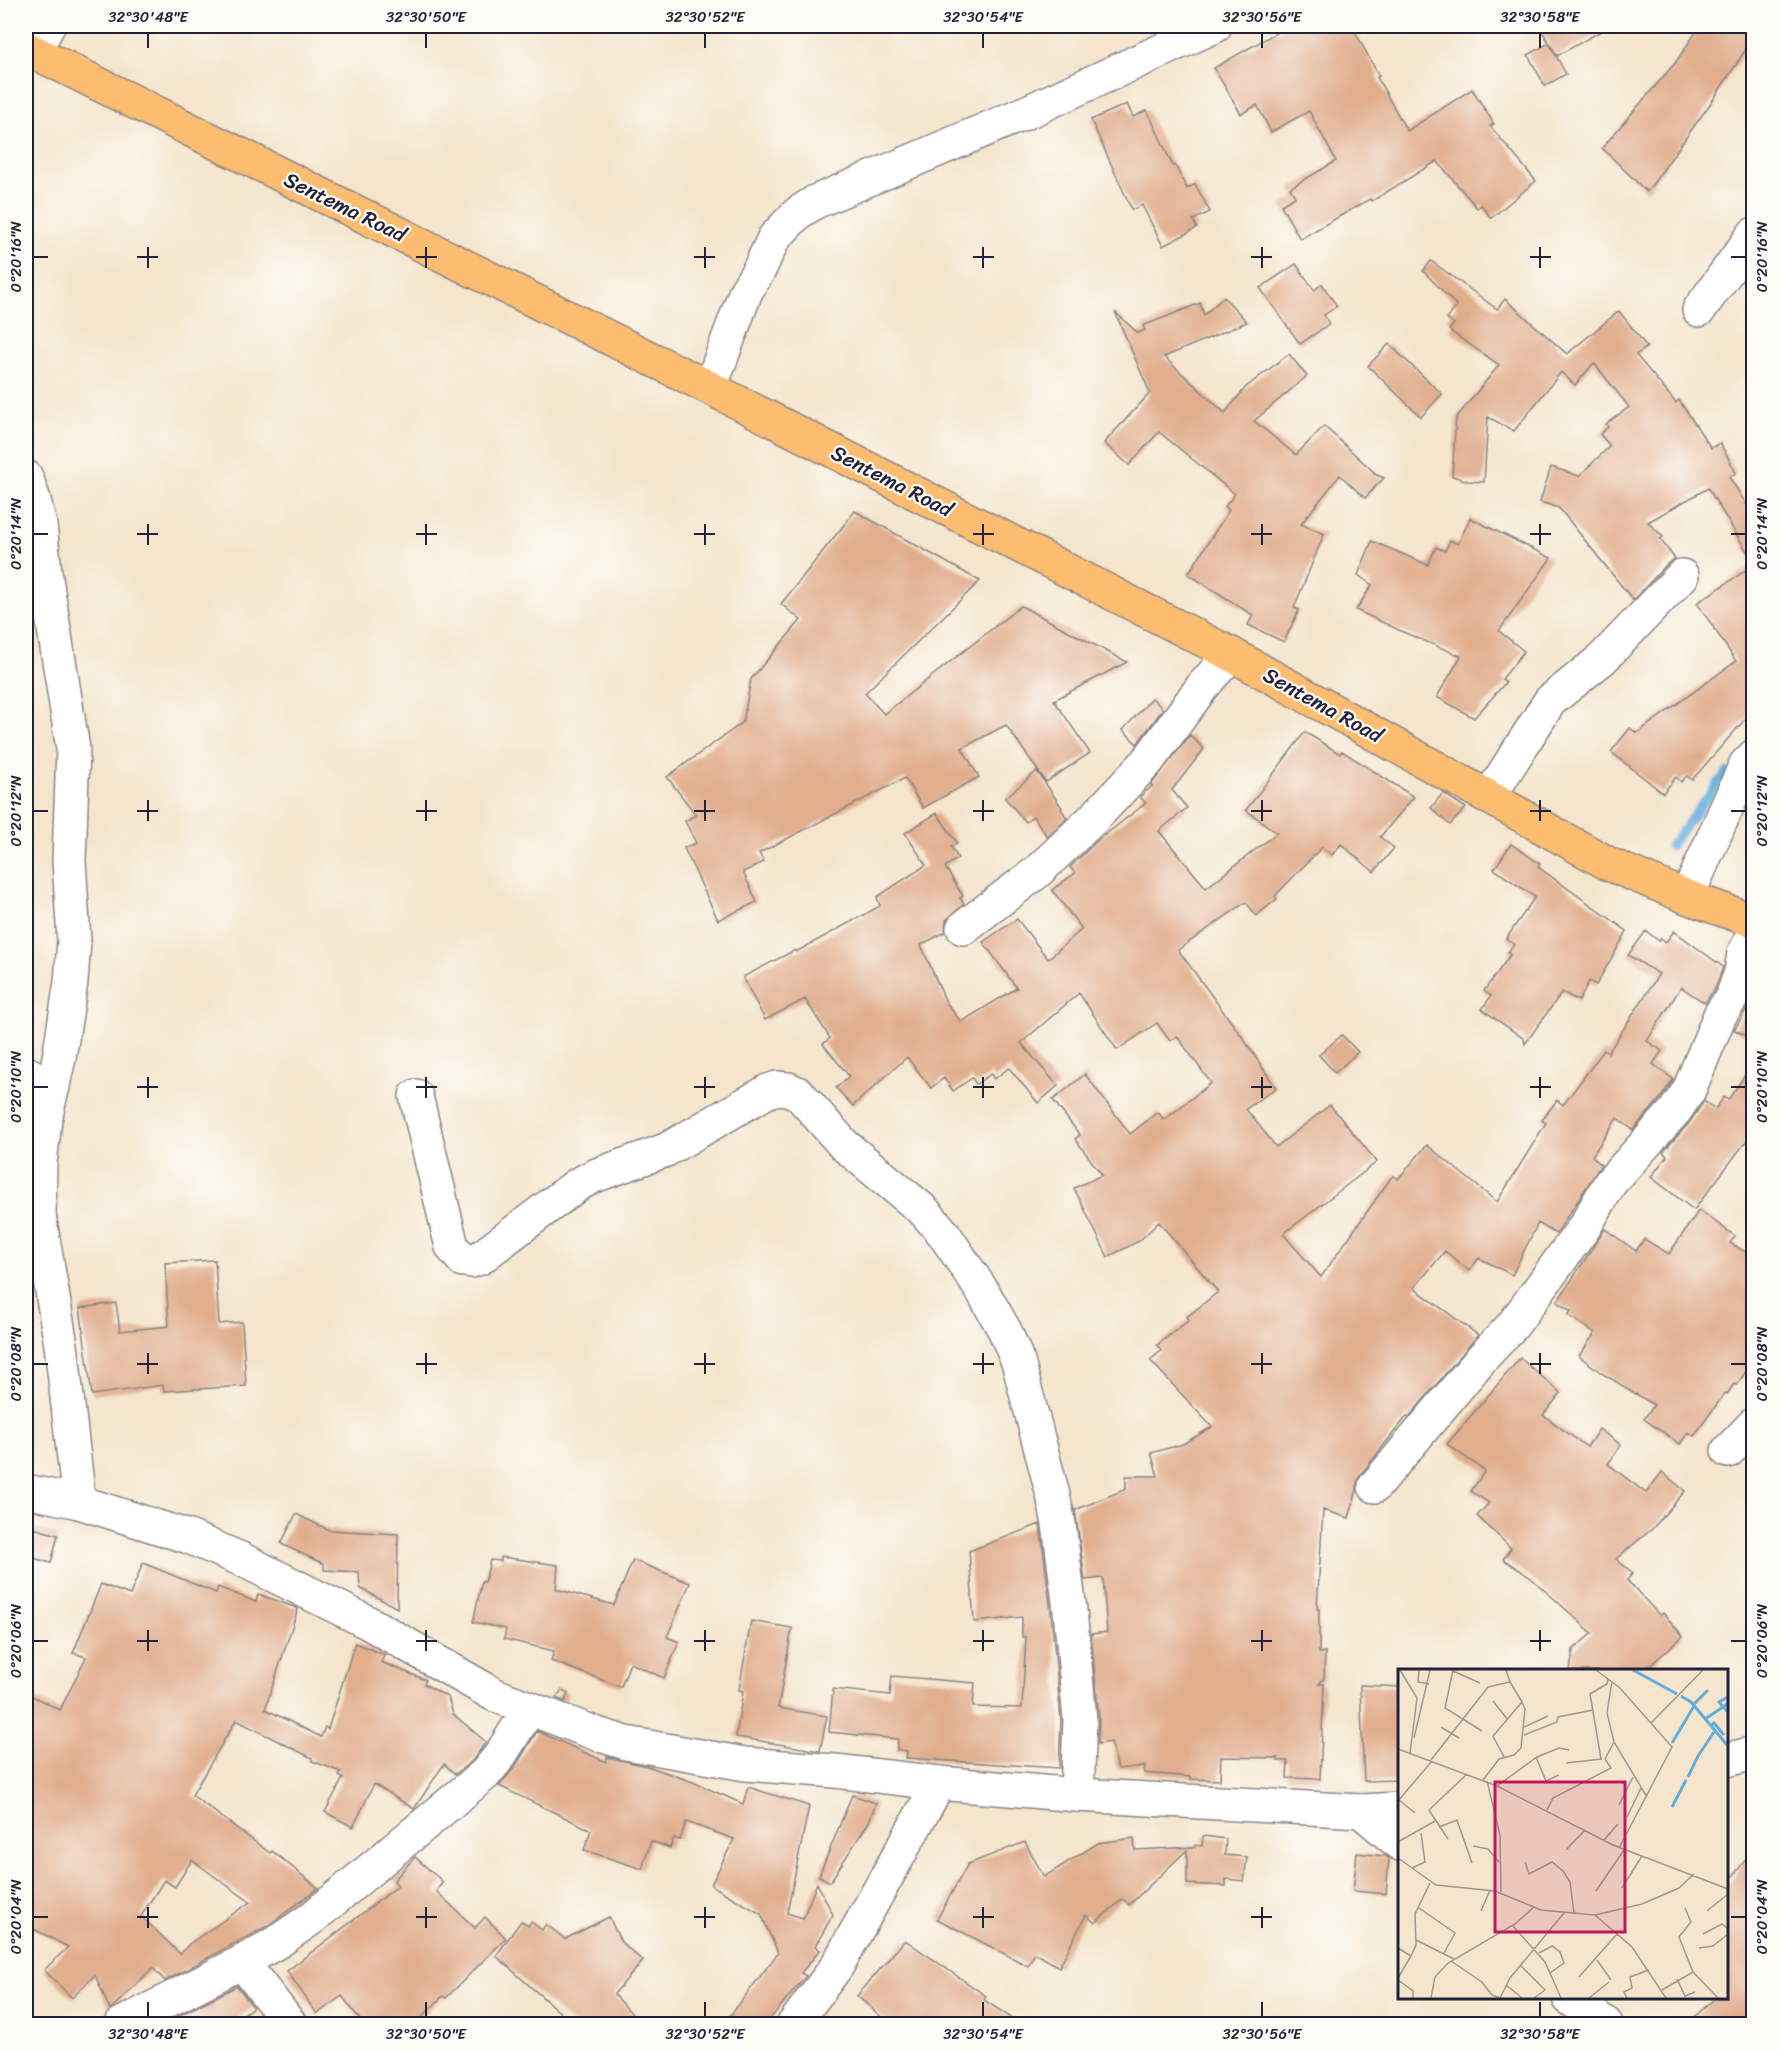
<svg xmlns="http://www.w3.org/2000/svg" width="1779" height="2050" viewBox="0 0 1779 2050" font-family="Sriracha,sans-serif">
	<rect width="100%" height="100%" fill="#fdfcf7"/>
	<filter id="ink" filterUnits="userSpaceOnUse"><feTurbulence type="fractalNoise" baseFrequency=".0167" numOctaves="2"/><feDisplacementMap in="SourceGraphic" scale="12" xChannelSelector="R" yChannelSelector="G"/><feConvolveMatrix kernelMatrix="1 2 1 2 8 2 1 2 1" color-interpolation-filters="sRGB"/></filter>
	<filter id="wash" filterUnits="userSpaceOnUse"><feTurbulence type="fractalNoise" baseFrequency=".008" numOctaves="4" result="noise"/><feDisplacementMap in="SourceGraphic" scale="24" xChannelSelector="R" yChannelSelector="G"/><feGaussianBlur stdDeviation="1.35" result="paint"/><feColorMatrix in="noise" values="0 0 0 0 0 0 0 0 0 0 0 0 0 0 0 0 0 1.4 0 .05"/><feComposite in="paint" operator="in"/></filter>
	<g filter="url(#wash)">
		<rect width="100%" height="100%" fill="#f4e5cc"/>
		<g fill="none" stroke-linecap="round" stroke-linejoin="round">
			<path stroke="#64aedc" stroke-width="9" d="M1670 846 1727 772"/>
		</g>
		<g id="blocks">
			<g fill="#e1ae8e" fill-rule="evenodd">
				<path d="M1288 26H1339L1342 31 1352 26 1379 76 1377 77 1407 131 1472 89 1494 124 1490 126 1536 181 1491 218 1481 205 1477 208 1437 161 1372 201 1370 199 1300 239 1281 205 1295 197 1290 188 1336 161 1309 111 1271 132 1257 105 1241 114 1214 68Z"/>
				<path d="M1539 26H1610L1557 56Z"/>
				<path d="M1700 26H1754V37L1715 97 1647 192 1602 148 1676 62Z"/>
				<path d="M1549 43 1566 74 1545 86 1528 55Z"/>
				<path d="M1127 104 1133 117 1147 110 1173 166 1175 165 1187 189 1195 184 1210 212 1193 220 1197 228 1163 246 1142 205 1132 210 1091 120Z"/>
				<path d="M1431 261 1497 309 1505 299 1567 354 1619 311 1647 347 1636 355 1676 403 1679 400 1711 448 1720 443 1736 473 1729 477 1754 516V563L1708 488 1648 522 1663 537 1660 539 1675 559 1668 563 1633 600 1559 508 1540 502 1551 467 1579 476 1610 446 1600 434 1608 427 1606 424 1629 407 1594 363 1575 385 1561 372 1514 431 1488 417 1484 482 1468 481 1452 476 1456 418 1499 365 1449 330 1454 324 1447 319 1457 306 1423 271Z"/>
				<path d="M1296 264 1314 290 1322 284 1337 306 1324 315 1329 324 1300 344 1260 288Z"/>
				<path d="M1224 297 1247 322 1164 357 1225 413 1246 387 1289 354 1307 376 1254 421 1296 455 1324 426 1375 473H1373L1384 478 1365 498 1340 475 1301 524 1324 534 1294 608 1299 610 1284 642 1248 625 1253 615 1188 574 1229 510 1225 506 1235 494 1159 432 1129 465 1104 443 1150 393 1115 312 1138 333 1145 330 1143 326 1200 303 1204 315Z"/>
				<path d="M1389 344 1442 394 1421 417 1368 366Z"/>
				<path d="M855 511 980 581 865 693 884 714 1021 606 1127 662 1054 700 1090 753 1046 782 1006 725 962 748 979 777 923 808 905 778 759 853 764 862 743 872 757 902 718 920 684 848 696 843 685 821 696 815 667 777 743 722 751 679 801 620 781 604Z"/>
				<path d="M1470 518 1551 558 1499 631 1524 651 1502 679 1506 682 1474 718 1437 697 1461 656 1403 632 1356 610 1372 585 1358 575 1372 541 1428 565 1436 547 1445 551 1450 540 1458 544Z"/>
				<path d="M1754 565V709L1692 780 1687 776 1681 782 1676 777 1663 793 1611 752 1630 728 1637 733 1736 661 1697 603Z"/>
				<path d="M1152 698 1163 709 1137 744 1123 730Z"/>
				<path d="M1305 732 1340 754 1342 751 1414 797 1380 837 1394 848 1374 872 1341 844 1332 855 1322 847 1275 896 1277 899 1256 916 1246 902 1178 950 1243 1038 1276 1088 1246 1109 1276 1147 1330 1105 1377 1162 1283 1234 1321 1277 1393 1175 1398 1179 1427 1145 1497 1202 1546 1123 1542 1120 1557 1100 1563 1105 1604 1050 1608 1053 1659 974 1628 955 1646 931 1659 941 1661 938 1666 942 1674 931 1723 967 1715 988 1705 1003 1681 987 1647 1041 1662 1051 1653 1064 1673 1079 1672 1081 1660 1099 1633 1130 1617 1118 1592 1156 1601 1165 1556 1234 1538 1223 1512 1275 1479 1258 1469 1271 1445 1251 1414 1288 1478 1335 1409 1417 1407 1416 1361 1474 1357 1482V1490L1349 1518 1323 1510 1317 1609H1319V1653L1325 1652 1324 1678 1319 1684H1324L1320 1779 1287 1778 1288 1761H1278V1758L1221 1757 1220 1780 1191 1779V1777L1144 1773 1145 1766 1118 1769 1111 1742 1098 1744 1099 1718 1091 1634 1107 1632 1103 1578 1085 1580 1075 1510 1126 1489V1476H1158L1151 1453 1183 1444 1212 1427 1150 1360 1161 1351 1157 1345 1189 1320 1187 1317 1218 1292 1159 1222 1139 1241 1108 1257 1074 1188 1102 1175 1075 1139 1080 1135 1053 1100 1085 1074 1130 1134 1158 1112 1164 1120 1211 1083 1177 1036 1170 1041 1157 1023 1117 1050 1079 993 1021 1043 1058 1086 1038 1103 1009 1068 994 1079 991 1074 976 1084 972 1078 953 1091 944 1078 931 1088 907 1057 853 1106 836 1088 849 1076 823 1044 830 1038 805 999 765 1020 743 977 795 950 796 952 880 906 877 897 926 865 905 833 937 813 957 843 951 847 958 858 945 867 963 896 960 898 964 904 946 920 945 932 921 945 946 1002 961 1022 1017 988 983 942 1017 919 1048 959 1082 929 1052 890 1075 873 1070 867 1096 842 1146 803 1140 797 1152 786 1151 785 1190 735 1204 749 1172 790 1187 808 1159 831 1206 888 1277 833 1246 810Z"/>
				<path d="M1037 771 1062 808 1061 809 1067 818 1047 836 1033 816 1026 822 1005 798Z"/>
				<path d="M1443 793 1466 808 1450 825 1431 808Z"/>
				<path d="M1511 844 1540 864 1538 867 1627 931 1596 985 1589 981 1579 1001 1562 992 1525 1044 1524 1039 1482 1009 1491 996 1484 991 1510 955 1508 953 1514 944 1506 939 1535 897 1494 869Z"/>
				<path d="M1754 993V1039L1734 1030 1748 1007Z"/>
				<path d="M1342 1035 1358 1052 1335 1073 1319 1055Z"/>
				<path d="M1754 1062V1131L1694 1210 1651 1177 1667 1156 1663 1152 1689 1123 1704 1101 1715 1109 1724 1097 1728 1100Z"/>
				<path d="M1699 1210 1735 1236 1730 1243 1754 1257V1359L1737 1385 1734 1384 1727 1394 1725 1393 1694 1436 1688 1432 1680 1444 1644 1419 1654 1405 1603 1374 1579 1356 1595 1333 1568 1315 1571 1311 1557 1302 1605 1229 1636 1251 1644 1239 1669 1254Z"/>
				<path d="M215 1260 219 1324 242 1322 246 1386 164 1391 163 1385 92 1395 80 1308 116 1303 120 1331 169 1326 165 1263Z"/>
				<path d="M1520 1358 1561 1393 1543 1415 1587 1447 1599 1429 1621 1445 1608 1464 1646 1493 1662 1472 1685 1491 1653 1528 1616 1559 1633 1573 1627 1580 1660 1616 1663 1613 1683 1636 1644 1671H1570L1573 1650 1592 1633 1531 1578 1503 1559 1511 1548 1477 1516 1489 1503 1471 1491 1485 1471 1447 1444Z"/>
				<path d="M296 1514 329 1530 398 1534 397 1608 360 1588 359 1572 324 1570V1564L281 1544Z"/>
				<path d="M1040 1524 1051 1612 1061 1720 1059 1768 906 1758 907 1751 897 1750 898 1739 829 1732 833 1689 890 1695 892 1676 975 1683 973 1707 1022 1708 1026 1637H1022V1617L974 1622 969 1551Z"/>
				<path d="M26 1526 58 1535 51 1563 26 1556Z"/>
				<path d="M501 1557 558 1565 556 1589 614 1605 633 1560 690 1583 667 1637 679 1642 664 1678 630 1663 621 1687 551 1661 554 1651 504 1639 506 1629 473 1622 482 1581 485 1582 490 1560 501 1561Z"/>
				<path d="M143 1563 216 1593 218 1587 256 1602 258 1594 297 1608 298 1609 265 1709 321 1737 325 1727 328 1729 355 1643 385 1655 381 1662 426 1680 424 1684 448 1697 453 1714 486 1742 472 1761 455 1774 444 1764 414 1809 374 1784 353 1827 325 1812 343 1778 339 1776 341 1772 312 1761V1758L236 1720 192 1795 270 1853 272 1851 318 1888 269 1925 165 1981 153 1968 110 2010 95 1975 72 1998 44 1970 68 1947 26 1925V1693L60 1710 86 1657 73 1653 101 1584 130 1595ZM192 1860 250 1902 189 1944 180 1954 141 1916 164 1880 175 1887Z"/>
				<path d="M751 1621 792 1628 778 1708 827 1716 820 1751 736 1737 743 1691 739 1690Z"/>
				<path d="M1360 1685 1400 1687V1780L1364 1781Z"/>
				<path d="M562 1690 568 1693 565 1702 556 1698Z"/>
				<path d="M537 1731 606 1762 607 1757 647 1766 693 1782 743 1804 748 1787 809 1806 787 1913 803 1918 817 1883 833 1915 815 1946 820 1950 801 1973 806 1976 765 2025H723L778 1953 761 1914 711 1885 734 1839 686 1822 680 1840 674 1838 670 1848 651 1841 642 1869 584 1850 591 1830 499 1786 515 1767Z"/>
				<path d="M852 1795 876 1803 869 1822 830 1882 819 1876Z"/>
				<path d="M1203 1836 1226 1839 1225 1855 1247 1857 1244 1881 1226 1879V1886L1187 1884V1850L1129 1905 1123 1899 1095 1923 1086 1915 1059 1967 1035 1953 1028 1966 937 1919 968 1864 1025 1842 1044 1877 1098 1843 1134 1838 1135 1850 1195 1847V1845L1202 1846Z"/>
				<path d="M1754 1849V2013L1731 2025H1686L1715 1998H1726V1885Z"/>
				<path d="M1357 1853 1385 1856 1389 1859 1386 1894 1353 1891Z"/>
				<path d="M415 1857 443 1882 436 1891 475 1928 485 1917 506 1938 446 1998 443 1996 414 2025H364L342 1996 317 2014 287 1971 398 1886 394 1880Z"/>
				<path d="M609 1917 621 1942 643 1961 614 1994 642 2025H574L496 1956 521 1921 528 1926 531 1922 542 1930 546 1924 565 1939Z"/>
				<path d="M905 1940 986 1996 984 2000 1022 2025H891L857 1996Z"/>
				<path d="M237 1986 253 2007 229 2025H171L178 2016Z"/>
			</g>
		</g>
	</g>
	<g filter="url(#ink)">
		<use href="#blocks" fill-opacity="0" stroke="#8b8484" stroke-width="1.5"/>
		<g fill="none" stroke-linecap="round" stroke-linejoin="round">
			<g stroke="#8b8484" stroke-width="36">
				<g id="minor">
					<path d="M34 52 48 26"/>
					<path d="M1699 310 1754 234"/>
					<path d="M710 388 746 291 759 270 774 238 798 213 815 202 1027 112 1215 26"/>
					<path d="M26 477 34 500 40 525 45 572 73 749 69 861 74 941 71 982 59 1058 45 1120 40 1164 39 1215 61 1345 79 1502"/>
					<path d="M1489 797 1550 701 1602 659 1682 576"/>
					<path d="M1687 897 1746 764 1754 756"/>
					<path d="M963 928 1037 872 1094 818 1147 762 1202 687 1231 654"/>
					<path d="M26 1073 53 1087"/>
					<path d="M416 1096 452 1247 463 1260 471 1261 480 1258 577 1185 594 1176 666 1150 768 1091 777 1088 788 1089 799 1094 844 1145 924 1211 944 1234 983 1292 1005 1331 1018 1362 1053 1495 1059 1524 1070 1610 1080 1720 1077 1795"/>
					<path d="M1728 1451 1754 1424"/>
					<path d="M1375 1486 1482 1358 1513 1325 1585 1226 1610 1183 1675 1111 1689 1090 1720 1015 1732 997 1741 972 1744 953 1754 935"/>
					<path d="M26 1491 79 1502 189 1537 243 1560 367 1622 495 1695 597 1734 626 1743 745 1764 835 1771 939 1783 1077 1795 1361 1811 1400 1809"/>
					<path d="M1726 1760 1754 1753"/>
					<path d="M1361 1811 1400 1844"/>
					<path d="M242 1962 290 2024"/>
					<path d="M1569 1998 1606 2024"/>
					<path d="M122 2024 242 1962 279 1941 312 1918 485 1774 499 1757 530 1708"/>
					<path d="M794 2024 837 1966 939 1783"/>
				</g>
			</g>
			<g stroke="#8b8484" stroke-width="36">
				<path id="major" d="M26 48 710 388 1231 654 1609 864 1687 897 1754 921"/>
			</g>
			<use href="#minor" stroke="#fff" stroke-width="33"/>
			<use href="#major" stroke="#fcbd6f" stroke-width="33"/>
		</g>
	</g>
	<path fill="none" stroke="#22223b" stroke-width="2" d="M148 33V48M426 33V48M705 33V48M983 33V48M1262 33V48M1540 33V48M148 247V268M426 247V268M705 247V268M983 247V268M1262 247V268M1540 247V268M33 257H48M137 257H158M416 257H437M694 257H715M973 257H994M1251 257H1272M1530 257H1551M1731 257H1746M148 524V545M426 524V545M705 524V545M983 524V545M1262 524V545M1540 524V545M33 534H48M137 534H158M416 534H437M694 534H715M973 534H994M1251 534H1272M1530 534H1551M1731 534H1746M148 800V821M426 800V821M705 800V821M983 800V821M1262 800V821M1540 800V821M33 811H48M137 811H158M416 811H437M694 811H715M973 811H994M1251 811H1272M1530 811H1551M1731 811H1746M148 1077V1098M426 1077V1098M705 1077V1098M983 1077V1098M1262 1077V1098M1540 1077V1098M33 1087H48M137 1087H158M416 1087H437M694 1087H715M973 1087H994M1251 1087H1272M1530 1087H1551M1731 1087H1746M148 1353V1374M426 1353V1374M705 1353V1374M983 1353V1374M1262 1353V1374M1540 1353V1374M33 1364H48M137 1364H158M416 1364H437M694 1364H715M973 1364H994M1251 1364H1272M1530 1364H1551M1731 1364H1746M148 1630V1651M426 1630V1651M705 1630V1651M983 1630V1651M1262 1630V1651M1540 1630V1651M33 1641H48M137 1641H158M416 1641H437M694 1641H715M973 1641H994M1251 1641H1272M1530 1641H1551M1731 1641H1746M148 1907V1928M426 1907V1928M705 1907V1928M983 1907V1928M1262 1907V1928M33 1917H48M137 1917H158M416 1917H437M694 1917H715M973 1917H994M1251 1917H1272M1731 1917H1746M148 2002V2017M426 2002V2017M705 2002V2017M983 2002V2017M1262 2002V2017M1540 2002V2017"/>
	<g text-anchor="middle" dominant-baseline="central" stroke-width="4.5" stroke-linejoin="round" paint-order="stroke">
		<g font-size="21" fill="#22223b" stroke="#fdfcf7">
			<text transform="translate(345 207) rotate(26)">Sentema Road</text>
			<text transform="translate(892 481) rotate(27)">Sentema Road</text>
			<text transform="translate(1323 705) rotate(29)">Sentema Road</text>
		</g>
	</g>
	<g transform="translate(1398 1669)">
		<rect width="330" height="330" fill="#f4e5cc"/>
		<path fill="none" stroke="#64aedc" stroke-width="3" d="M235 1 279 25M283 27 293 33 330 77M330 28 321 33 325 38 330 34M296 35 310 21M307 50 325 38 330 43M313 57 316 54 326 66M274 74 296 37M300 87 316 63M290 108 300 87M274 138 288 111"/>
		<path fill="none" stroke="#a09792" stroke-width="1.5" d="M2 1 19 29 12 84M21 1 20 13 31 15M55 1 47 39 84 62M198 1 222 19 274 78 221 179M55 2 82 14M214 12 209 44 216 73 249 128M112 13 124 33M95 32 110 51M253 54 305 1M43 58 61 69M126 58 150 47M126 66 159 53 160 48 195 41M16 69 32 1M0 80 99 117 215 176 330 220M138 88 148 112 161 106M203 90 192 25 209 15 210 10M207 90 216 73M33 91 90 18 112 13 108 1M168 94 204 90M85 111 101 90 116 86 123 79 127 40 124 33 95 67 106 88M89 112 102 166 103 223M99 117 139 88 161 79 171 81M1 131 17 144M0 132 34 92M221 136 235 108M149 141 155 129 213 99 207 90M229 148 243 119M41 158 59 151 74 194M50 170 31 141 69 105M206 171 220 155M0 173 37 152M75 177 90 180 101 193M168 181 187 161M0 189 38 216 97 222 143 241 197 246 244 235 281 219 296 205M127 193 131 205 154 193 165 202 172 213 176 244M14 199 27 193 23 164M224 219 244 187M198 222 226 181M21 239 57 264 46 284M287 239 293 253 281 268 295 303 320 329M83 242 92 221M309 242 330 225M197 246 234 278 268 329M115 257 147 293 163 329M305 265 324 255 330 260M18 271 56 290M0 279 13 287 0 309M301 279 315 277 330 265M141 284 154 277 162 283 166 294 152 304M13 287 18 276 17 245 32 214M199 291 213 311M53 292 84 313 94 326 102 329 112 309 166 244M123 297 147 321 136 329M181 308 219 265M279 310 287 327 297 323M0 311 15 322V329M108 316 124 329M264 321 295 303M33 329 37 308 50 294 117 255 136 238M191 329 211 313M229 329 226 323 234 319 232 308 251 301"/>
		<path fill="#c2185b" fill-opacity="0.15" stroke="#c2185b" stroke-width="3" d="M97 113H227V263H97Z"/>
		<rect width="330" height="330" fill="none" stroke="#22223b" stroke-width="3"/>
	</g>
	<rect width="1779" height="2050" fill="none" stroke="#fdfcf7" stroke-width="66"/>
	<rect x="33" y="33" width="1713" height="1984" fill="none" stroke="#22223b" stroke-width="2"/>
	<g font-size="15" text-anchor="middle" fill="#22223b">
		<text x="148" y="22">32°30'48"E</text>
		<text x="426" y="22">32°30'50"E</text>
		<text x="705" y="22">32°30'52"E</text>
		<text x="983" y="22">32°30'54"E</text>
		<text x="1262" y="22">32°30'56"E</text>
		<text x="1540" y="22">32°30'58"E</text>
		<text transform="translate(16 257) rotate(-90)" y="5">0°20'16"N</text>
		<text transform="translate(1762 257) rotate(-90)" y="5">0°20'16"N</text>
		<text transform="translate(16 534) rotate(-90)" y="5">0°20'14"N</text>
		<text transform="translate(1762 534) rotate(-90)" y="5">0°20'14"N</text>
		<text transform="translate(16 811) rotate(-90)" y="5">0°20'12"N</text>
		<text transform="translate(1762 811) rotate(-90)" y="5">0°20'12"N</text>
		<text transform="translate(16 1087) rotate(-90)" y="5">0°20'10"N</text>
		<text transform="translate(1762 1087) rotate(-90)" y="5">0°20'10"N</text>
		<text transform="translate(16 1364) rotate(-90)" y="5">0°20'08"N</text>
		<text transform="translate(1762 1364) rotate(-90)" y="5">0°20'08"N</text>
		<text transform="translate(16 1641) rotate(-90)" y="5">0°20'06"N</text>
		<text transform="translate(1762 1641) rotate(-90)" y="5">0°20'06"N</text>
		<text transform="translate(16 1917) rotate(-90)" y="5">0°20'04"N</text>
		<text transform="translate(1762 1917) rotate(-90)" y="5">0°20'04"N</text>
		<text x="148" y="2039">32°30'48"E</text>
		<text x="426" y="2039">32°30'50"E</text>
		<text x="705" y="2039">32°30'52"E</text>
		<text x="983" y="2039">32°30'54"E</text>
		<text x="1262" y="2039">32°30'56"E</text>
		<text x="1540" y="2039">32°30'58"E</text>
	</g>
</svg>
